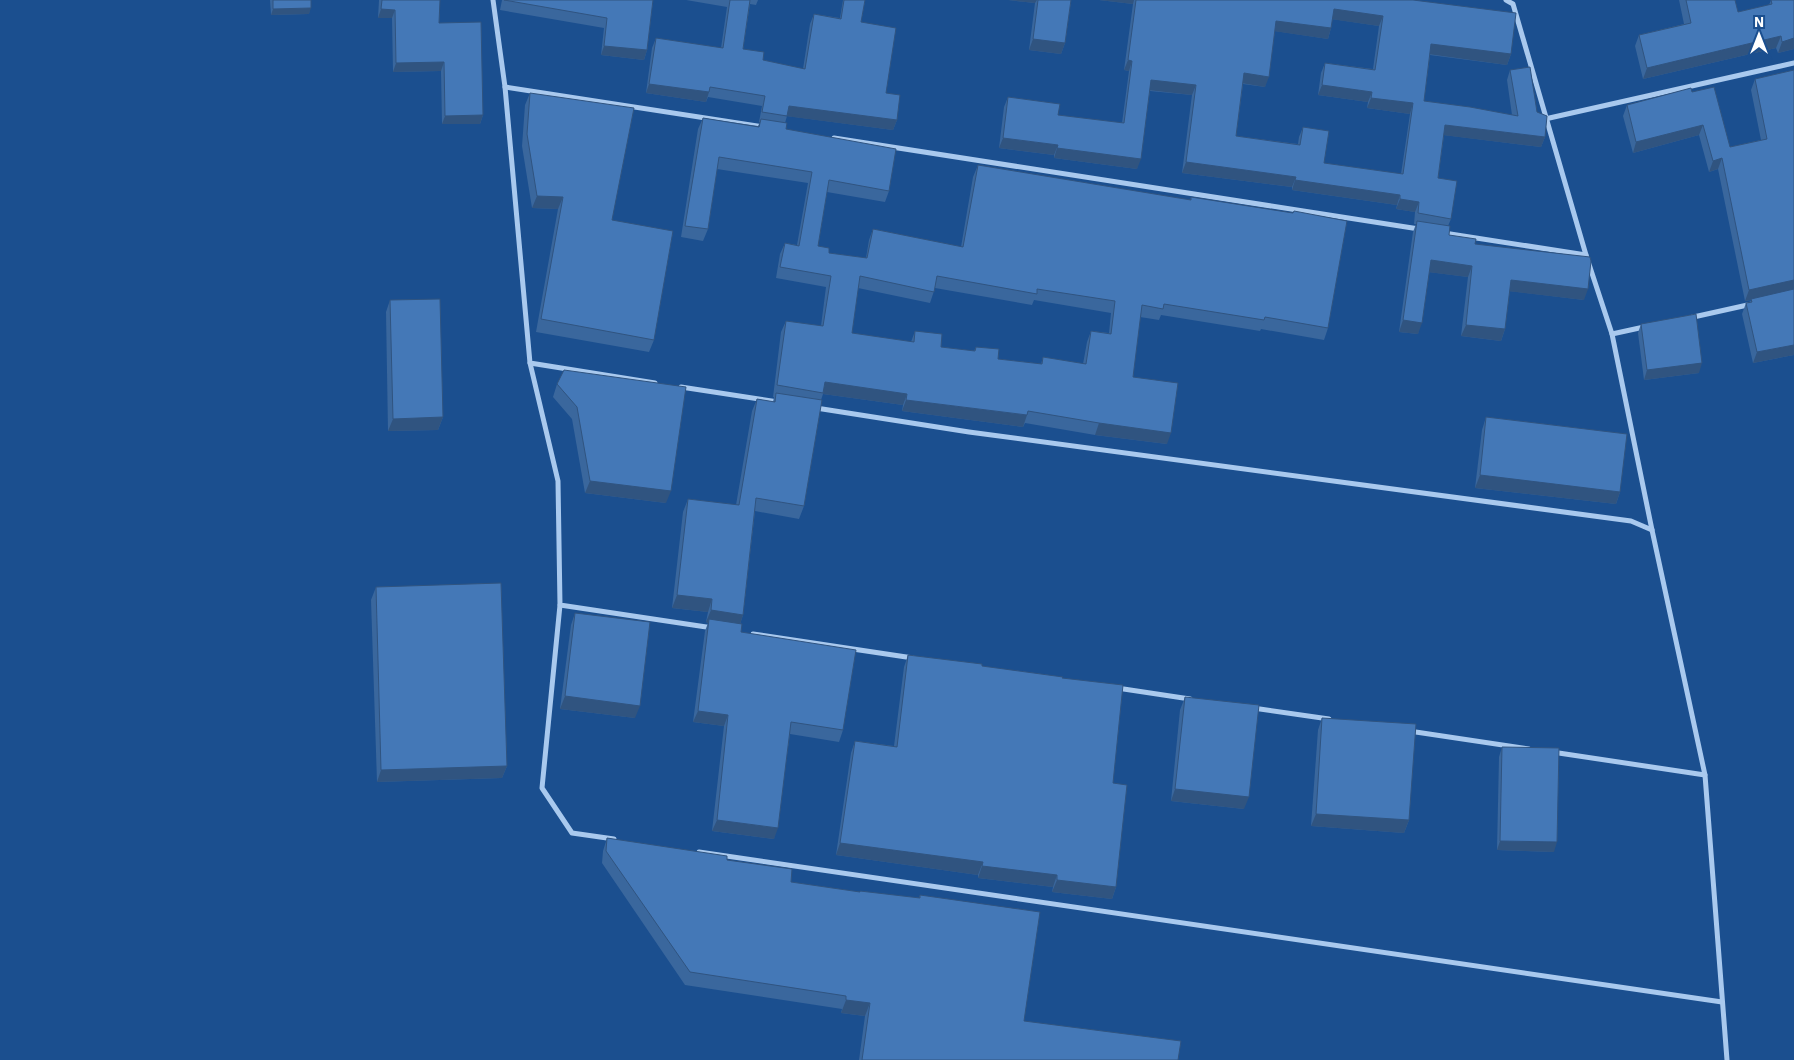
<svg xmlns="http://www.w3.org/2000/svg" width="1794" height="1060" viewBox="0 0 1794 1060" font-family="'IBM Plex Sans',sans-serif">
	<rect width="100%" height="100%" fill="#1b4f8f"/>
	<g fill="none" stroke-linecap="round" stroke-linejoin="round">
		<g stroke="#a9c9ee" stroke-width="5">
			<path d="M493 0 505 87 530 363 655 383"/>
			<path d="M1506 0 1513 4 1586 255 1612 334 1652 530 1705 775 1727 1060"/>
			<path d="M505 87 764 127"/>
			<path d="M1545 119 1794 63"/>
			<path d="M834 138 1419 229"/>
			<path d="M1444 233 1586 255"/>
			<path d="M1689 318 1752 304"/>
			<path d="M1612 334 1644 327"/>
			<path d="M530 363 558 481 560 605 713 628"/>
			<path d="M681 387 778 402"/>
			<path d="M816 408 969 432 1631 521 1652 530"/>
			<path d="M560 605 542 788 572 833 614 839"/>
			<path d="M753 634 913 658"/>
			<path d="M1117 688 1190 699"/>
			<path d="M1253 708 1329 719"/>
			<path d="M1409 731 1529 749"/>
			<path d="M1552 752 1705 775"/>
			<path d="M699 852 1722 1002"/>
		</g>
	</g>
	<g fill="#3a679d" fill-rule="evenodd">
		<path d="M270 0H311L309 14 271 15Z"/>
		<path d="M379 0H440L439 23 483 115 480 124H442L441 71 393 72 392 18H378Z"/>
		<path d="M502 0H653L647 50 644 60 601 55 604 28 500 10Z"/>
		<path d="M686 0H758L756 5 750 4 743 49 763 60 803 69 810 24 814 14 840 18 843 0H865L861 22 886 93 897 120 893 130 787 116 785 123 786 129 889 191 885 202 827 192 818 246 829 253 866 258 869 240 873 229 961 247 973 177 978 165 1190 200 1191 197 1328 328 1324 340 1261 329 1260 331 1161 315 1159 320 1140 317 1133 377 1167 444 1095 435 1025 423 1023 427 902 411 903 405 823 394 821 400 804 506 799 519 755 511 743 615 740 624 741 632 843 730 839 742 790 734 774 839 712 831 724 726 693 722 705 631 708 623 706 622 708 612 672 608 683 512 688 499 736 505 752 411 757 399 773 402 774 397H773L781 332 786 321 821 326 826 287 776 278 780 254 785 243 797 245 808 183 717 169 708 229 703 241 681 237 698 129 703 118 758 126 760 122H759L762 106 708 97 706 102 646 93 652 48 656 38 721 48 727 7ZM858 288 930 303 935 288 1032 305 1034 300 1111 313 1109 333 1091 331 1087 342 1083 364 1043 357 1041 364 998 359 976 347 974 351 941 347 915 331 911 342 852 333Z"/>
		<path d="M1008 0H1071L1065 43 1061 54 1029 50 1035 3Z"/>
		<path d="M1099 0H1413L1511 54 1507 65 1430 55 1424 101 1512 115 1507 80 1510 70 1537 112 1545 137 1541 147 1444 135 1438 178 1451 219 1448 226 1449 235 1475 244 1584 300 1509 291 1505 329 1501 341 1461 336 1468 277 1429 272 1418 334 1399 332 1413 232 1416 224H1414L1415 212 1396 209 1397 205 1292 190V187L1182 173 1192 95 1150 91 1137 169 1054 158V155L999 148 1004 107 1008 97 1058 115 1122 123 1129 71 1124 70 1133 4ZM1332 19 1379 26 1373 69 1325 63 1321 73 1318 95 1368 102 1367 108 1410 114 1401 174 1324 163 1303 127 1299 137 1298 144 1236 136 1243 84 1265 87 1275 31 1328 39 1331 28Z"/>
		<path d="M1679 0H1735L1738 12 1769 5 1771 0 1794 49 1778 53 1776 48 1643 79 1635 46 1639 35 1684 24Z"/>
		<path d="M1794 70V355L1753 363 1742 314 1746 303 1750 302 1751 300 1745 301 1718 169 1709 172 1699 135 1633 153 1623 116 1627 105 1692 92 1730 147 1761 140 1751 90 1755 79Z"/>
		<path d="M530 93 612 220 654 340 649 352 536 332 558 209 532 208 522 146 525 105Z"/>
		<path d="M390 300 443 417 438 430 388 431 386 312Z"/>
		<path d="M1641 324 1699 373 1644 380 1638 333Z"/>
		<path d="M557 384 666 503 585 493 572 419 553 397Z"/>
		<path d="M1486 417 1620 492 1616 504 1475 488 1482 430Z"/>
		<path d="M376 587 507 766 502 778 377 782 371 600Z"/>
		<path d="M575 613 635 718 560 709 571 625Z"/>
		<path d="M908 655 1062 678 1113 783 1116 887 1112 899 1052 892 1053 887 978 878V875L836 855 851 753 855 741 894 746 904 667Z"/>
		<path d="M1185 697 1244 809 1171 801 1180 710Z"/>
		<path d="M1322 718 1409 820 1404 833 1311 826 1318 730Z"/>
		<path d="M1502 747 1554 852 1497 850 1499 757Z"/>
		<path d="M607 838 727 860 791 882 859 892 919 898 920 895 1024 1021 1178 1060H859L865 1016 841 1013 842 1009 685 985 602 863 603 851Z"/>
	</g>
	<g fill="#305480">
		<path d="M1008 0H1037L1035 3Z"/>
		<path d="M1099 0H1134L1133 4Z"/>
		<path d="M311 8 309 14 271 15 273 9Z"/>
		<path d="M381 9 395 10 392 18H378Z"/>
		<path d="M1334 9 1383 16 1379 26 1330 19Z"/>
		<path d="M1276 21 1331 28 1328 39 1273 31Z"/>
		<path d="M1781 36 1776 48 1643 79 1647 68Z"/>
		<path d="M1794 38V49L1778 53 1782 42Z"/>
		<path d="M1033 39 1065 43 1061 54 1029 50Z"/>
		<path d="M1431 44 1511 54 1507 65 1428 54Z"/>
		<path d="M604 46 647 50 644 60 601 55Z"/>
		<path d="M1128 60 1132 61 1129 71 1124 70Z"/>
		<path d="M444 62 441 71 393 72 396 63Z"/>
		<path d="M1244 73 1269 77 1265 87 1241 83Z"/>
		<path d="M1151 80 1196 85 1192 95 1148 90Z"/>
		<path d="M649 84 709 92 706 102 646 93Z"/>
		<path d="M1322 85 1372 92 1368 102 1318 95Z"/>
		<path d="M1371 98 1413 103 1410 114 1367 108Z"/>
		<path d="M789 106 897 120 893 130 785 116Z"/>
		<path d="M483 115 480 124H442L445 116Z"/>
		<path d="M1445 125 1545 137 1541 147 1442 135Z"/>
		<path d="M1703 125 1699 135 1633 153 1636 142Z"/>
		<path d="M1003 138 1058 145 1054 155 999 148Z"/>
		<path d="M1057 148 1141 159 1137 169 1054 158Z"/>
		<path d="M1722 158 1718 169 1709 172 1713 161Z"/>
		<path d="M1186 162 1296 177 1292 187 1182 173Z"/>
		<path d="M1295 180 1400 195 1397 205 1292 190Z"/>
		<path d="M537 196 563 197 558 209 532 208Z"/>
		<path d="M1400 199 1419 202 1415 212 1396 209Z"/>
		<path d="M1431 260 1472 266 1468 277 1427 272Z"/>
		<path d="M1511 280 1588 289 1584 300 1507 291Z"/>
		<path d="M1794 280V288L1793 291 1745 301 1749 290Z"/>
		<path d="M1403 320 1422 323 1418 334 1399 332Z"/>
		<path d="M1466 325 1505 329 1501 341 1461 336Z"/>
		<path d="M1794 345V355L1753 363 1757 352Z"/>
		<path d="M1702 363 1699 373 1644 380 1647 370Z"/>
		<path d="M825 382 907 394 903 405 823 394Z"/>
		<path d="M906 400 1027 415 1023 427 902 411Z"/>
		<path d="M443 417 438 430 388 431 393 419Z"/>
		<path d="M1099 423 1171 433 1167 444 1095 435Z"/>
		<path d="M1480 475 1620 492 1616 504 1475 488Z"/>
		<path d="M590 481 671 491 666 503 585 493Z"/>
		<path d="M677 595 712 599 708 612 672 608Z"/>
		<path d="M711 610 743 615 739 627 709 619 708 623 706 622Z"/>
		<path d="M565 696 640 706 635 718 560 709Z"/>
		<path d="M698 711 728 715 724 726 693 722Z"/>
		<path d="M507 766 502 778 377 782 381 770Z"/>
		<path d="M1175 789 1249 797 1244 809 1171 801Z"/>
		<path d="M1316 814 1409 820 1404 833 1311 826Z"/>
		<path d="M717 820 778 828 774 839 712 831Z"/>
		<path d="M1500 841 1557 842 1554 852 1497 850Z"/>
		<path d="M840 843 983 862 978 875 836 855Z"/>
		<path d="M982 866 1057 875 1053 887 978 878Z"/>
		<path d="M1057 880 1116 887 1112 899 1052 892Z"/>
		<path d="M846 1000 870 1003 865 1016 841 1013Z"/>
	</g>
	<g fill="#4478b7" stroke="#305480" fill-rule="evenodd">
		<path d="M273 0H311V8L273 9Z"/>
		<path d="M382 0H440L439 23 481 22 483 115 445 116 444 62 396 63 395 10 381 9Z"/>
		<path d="M504 0H653L647 50 604 46 607 18Z"/>
		<path d="M730 0H750L743 49 764 52 763 60 805 69 814 14 841 19 844 0H865L861 22 896 28 886 93 900 95 897 120 789 106 787 116 762 112 765 96 710 87 709 92 649 84 656 38 723 48Z"/>
		<path d="M1038 0H1071L1065 43 1033 39Z"/>
		<path d="M1136 0H1413L1516 13 1511 54 1431 44 1424 101 1470 107 1518 116 1510 70 1530 67 1537 112 1547 116 1545 137 1445 125 1438 178 1457 181 1451 219 1418 213 1419 202 1400 199V195L1295 180 1296 177 1186 162 1196 85 1151 80 1141 159 1057 148 1058 145 1003 138 1008 97 1060 104 1058 115 1124 123 1132 61 1128 60ZM1334 9 1383 16 1375 70 1325 63 1322 85 1372 92 1371 98 1413 103 1403 174 1324 163 1329 131 1303 127 1300 145 1236 136 1244 73 1269 77 1276 21 1331 28Z"/>
		<path d="M1686 0H1735L1738 12 1772 4 1771 0H1794V38L1782 42 1781 36 1647 68 1639 35 1691 23Z"/>
		<path d="M1794 70V280L1749 290 1722 158 1713 161 1703 125 1636 142 1627 105 1691 88 1692 92 1714 87 1730 147 1767 139 1755 79Z"/>
		<path d="M530 93 634 108 612 220 673 231 654 340 541 319 563 197 537 196 527 134Z"/>
		<path d="M703 118 759 127 761 119 787 123 786 129 896 149 889 191 829 180 818 246 829 248V253L867 258 873 229 963 247 978 165 1191 200V197L1293 213 1294 211 1347 221 1328 328 1265 317 1264 320 1164 304 1163 309 1142 305 1133 377 1178 383 1171 433 1099 423 1028 411 1027 415 906 400 907 394 825 382 823 393 777 385 786 321 823 326 831 276 780 267 785 243 799 246 812 172 719 157 708 229 685 226ZM860 276 934 292 937 276 1037 294V289L1115 301 1111 334 1091 331 1086 364 1043 357 1042 364 998 359 999 349 976 347 975 351 941 347 942 334 915 331 914 342 852 333Z"/>
		<path d="M1417 221 1450 226 1449 235 1476 239 1475 244 1590 257 1591 261 1588 289 1511 280 1505 329 1466 325 1472 266 1431 260 1422 323 1403 320Z"/>
		<path d="M1794 289V345L1757 352 1746 303 1752 302 1751 299Z"/>
		<path d="M440 299 443 417 393 419 390 300Z"/>
		<path d="M1696 314 1702 363 1647 370 1641 324Z"/>
		<path d="M564 370 686 387 671 491 590 481 577 407 557 384Z"/>
		<path d="M776 393 822 400 804 506 756 498 743 615 711 610 712 599 677 595 688 499 739 505 757 399 775 402Z"/>
		<path d="M1486 417 1627 434 1620 492 1480 475Z"/>
		<path d="M501 583 507 766 381 770 376 587Z"/>
		<path d="M575 613 650 622 640 706 565 696Z"/>
		<path d="M709 619 742 624 741 632 856 650 843 730 791 722 778 828 717 820 728 715 698 711Z"/>
		<path d="M908 655 982 664V666L1063 677 1062 678 1123 685 1113 783 1127 785 1116 887 1057 880V875L982 866 983 862 840 843 855 741 897 747Z"/>
		<path d="M1185 697 1259 705 1249 797 1175 789Z"/>
		<path d="M1322 718 1416 724 1409 820 1316 814Z"/>
		<path d="M1502 747 1559 748 1557 842 1500 841Z"/>
		<path d="M607 838 727 856V860L792 869 791 882 860 892V891L920 898V895L1040 912 1024 1021 1181 1041 1178 1060H862L870 1003 846 1000V996L690 972 606 851Z"/>
	</g>
	<g transform="translate(1759 35)" stroke="#1b4f8f" stroke-width="4" paint-order="stroke">
	<path d="M0-4L9 19L0 12L-9 19Z" fill="#ffffff"/>
	<text y="-8" font-size="14" font-weight="bold" text-anchor="middle" fill="#ffffff">N</text>
	</g>
</svg>
